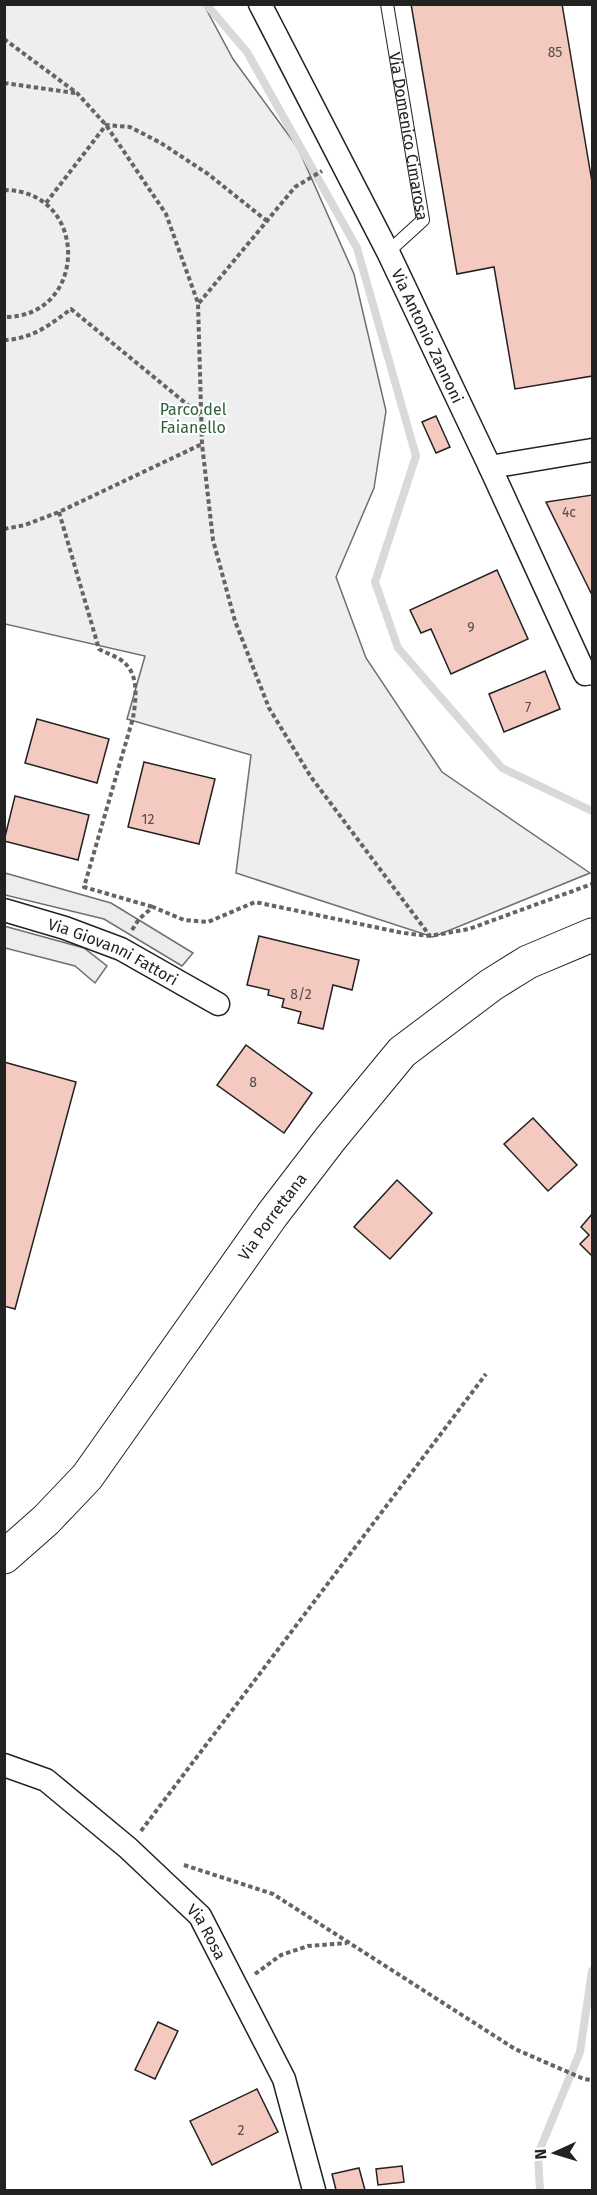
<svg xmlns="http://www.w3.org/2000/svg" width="597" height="2195" viewBox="0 0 597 2195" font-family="'Fira Sans',sans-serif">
	<rect width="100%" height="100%" fill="#fff"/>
	<path fill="#eee" stroke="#6f6f6f" stroke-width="1.5" d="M5 4 204 5 233 59 298 148 354 274 386 411 374 488 336 577 366 658 442 772 590 873 433 937 236 873 251 755 127 719 145 656 5 624Z"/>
	<g fill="#ededed" stroke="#6f6f6f" stroke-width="1.5">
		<path d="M5 873 111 903 193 953 182 966 104 919 5 895Z"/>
		<path d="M4 926 84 948 107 966 95 983 75 966 5 948Z"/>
	</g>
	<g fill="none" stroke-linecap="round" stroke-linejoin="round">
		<g stroke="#d9d9d9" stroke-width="8">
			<path d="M206 4 247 52 357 248 416 456 375 582 398 648 502 768 592 811"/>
			<path d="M540 2190 538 2154 580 2052 592 1971"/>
		</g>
	</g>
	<g fill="#f3c9c0" stroke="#222" stroke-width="1.5">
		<path d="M411 4H562L592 182V376L515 389 494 267 457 274Z"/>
		<path d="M436 416 450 447 436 453 422 422Z"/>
		<path d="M592 495V595L546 502Z"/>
		<path d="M497 570 528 639 451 674 431 629 421 633 410 610Z"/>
		<path d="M545 671 560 709 504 732 489 694Z"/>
		<path d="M37 719 109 739 97 783 25 763Z"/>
		<path d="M144 762 215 779 199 844 128 827Z"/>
		<path d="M15 796 89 815 78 860 4 841Z"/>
		<path d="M259 936 359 960 352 990 333 985 323 1029 298 1023 301 1012 282 1007 284 999 268 995 269 990 247 985Z"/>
		<path d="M246 1045 312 1093 284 1133 217 1085Z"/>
		<path d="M4 1062 76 1082 15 1309 4 1306Z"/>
		<path d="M533 1118 577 1165 548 1191 504 1144Z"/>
		<path d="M397 1180 432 1213 390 1259 354 1227Z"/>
		<path d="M592 1214V1256L580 1244 589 1235 581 1227Z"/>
		<path d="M158 2022 178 2031 155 2079 135 2070Z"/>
		<path d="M257 2089 278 2132 212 2165 190 2121Z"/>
		<path d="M402 2166 404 2182 378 2185 376 2169Z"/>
		<path d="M359 2168 365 2190H336L332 2174Z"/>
	</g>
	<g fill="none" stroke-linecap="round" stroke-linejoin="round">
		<g stroke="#222" stroke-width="14">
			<g id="lane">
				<path id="s1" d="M387 4 423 220 388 252"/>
			</g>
		</g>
		<g stroke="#222" stroke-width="25">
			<g id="street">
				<path id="s2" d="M260 4 388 252 490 467 585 674 592 673"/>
				<path d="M490 467 592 450"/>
				<path id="s3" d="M4 910 65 928 121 949 218 1004"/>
				<path id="s4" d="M4 1765 46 1780 128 1848 200 1916 284 2079 314 2190"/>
			</g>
		</g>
		<g stroke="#222" stroke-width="35">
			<g id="primary">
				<path id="s5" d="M4 1557 46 1520 87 1477 272 1215 331 1138 402 1052 491 985 528 962 592 935"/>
			</g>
		</g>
		<g stroke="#646464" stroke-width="4" stroke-dasharray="4.5 3" stroke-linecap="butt">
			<path d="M4 39 77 93 106 125 166 214 198 303 202 444 213 540 235 621 269 708 311 777 430 936"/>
			<path d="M4 83 75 93"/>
			<path d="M4 190C90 190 89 318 4 317"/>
			<path d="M46 203 106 125 130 127 161 143 208 174 267 221"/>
			<path d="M199 303 295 187 322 171"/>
			<path d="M4 340C32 339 50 325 71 309L200 415"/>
			<path d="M59 512 99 649C106 653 115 656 121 660 140 673 136 699 133 718L84 887 153 907"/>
			<path d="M4 529 25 525 59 512 202 444"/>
			<path d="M132 930 139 919 153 907 184 920 208 922 255 902 403 933 430 936 469 929 592 884"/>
			<path d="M141 1831 486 1374"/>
			<path d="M184 1865 273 1894 515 2049 584 2079 592 2080"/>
			<path d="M255 1974 281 1955 308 1946 347 1943"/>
		</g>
		<use href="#lane" stroke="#fff" stroke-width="12"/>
		<use href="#street" stroke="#fff" stroke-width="22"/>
		<use href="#primary" stroke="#fff" stroke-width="33"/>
	</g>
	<g text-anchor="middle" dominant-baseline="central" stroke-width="4.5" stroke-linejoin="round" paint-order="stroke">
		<g font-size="14" fill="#564c4a">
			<text x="555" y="52">85</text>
			<text x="569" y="512">4c</text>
			<text x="471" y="627">9</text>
			<text x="528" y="707">7</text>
			<text x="148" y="819">12</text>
			<text x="301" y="994">8/2</text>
			<text x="253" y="1082">8</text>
			<text x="241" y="2130">2</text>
		</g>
		<g font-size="16" fill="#222" stroke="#fff">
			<text stroke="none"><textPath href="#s1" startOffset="134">Via Domenico Cimarosa</textPath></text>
			<text stroke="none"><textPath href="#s2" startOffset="372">Via Antonio Zannoni</textPath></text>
			<text stroke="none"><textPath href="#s3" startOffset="117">Via Giovanni Fattori</textPath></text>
			<text stroke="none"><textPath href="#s5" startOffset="435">Via Porrettana</textPath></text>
			<text stroke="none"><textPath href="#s4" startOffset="267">Via Rosa</textPath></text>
		</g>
		<g font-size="16" fill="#2f5e38" stroke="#fff">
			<text x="193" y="409">Parco del<tspan x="193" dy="18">Faianello</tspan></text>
		</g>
	</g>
	<rect width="597" height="2195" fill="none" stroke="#222222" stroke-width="12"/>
	<g transform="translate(555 2153) rotate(266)" stroke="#ffffff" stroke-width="4.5" paint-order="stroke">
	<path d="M0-4.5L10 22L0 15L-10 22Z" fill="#222222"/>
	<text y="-9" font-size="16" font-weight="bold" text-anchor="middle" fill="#222222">N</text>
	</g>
</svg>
